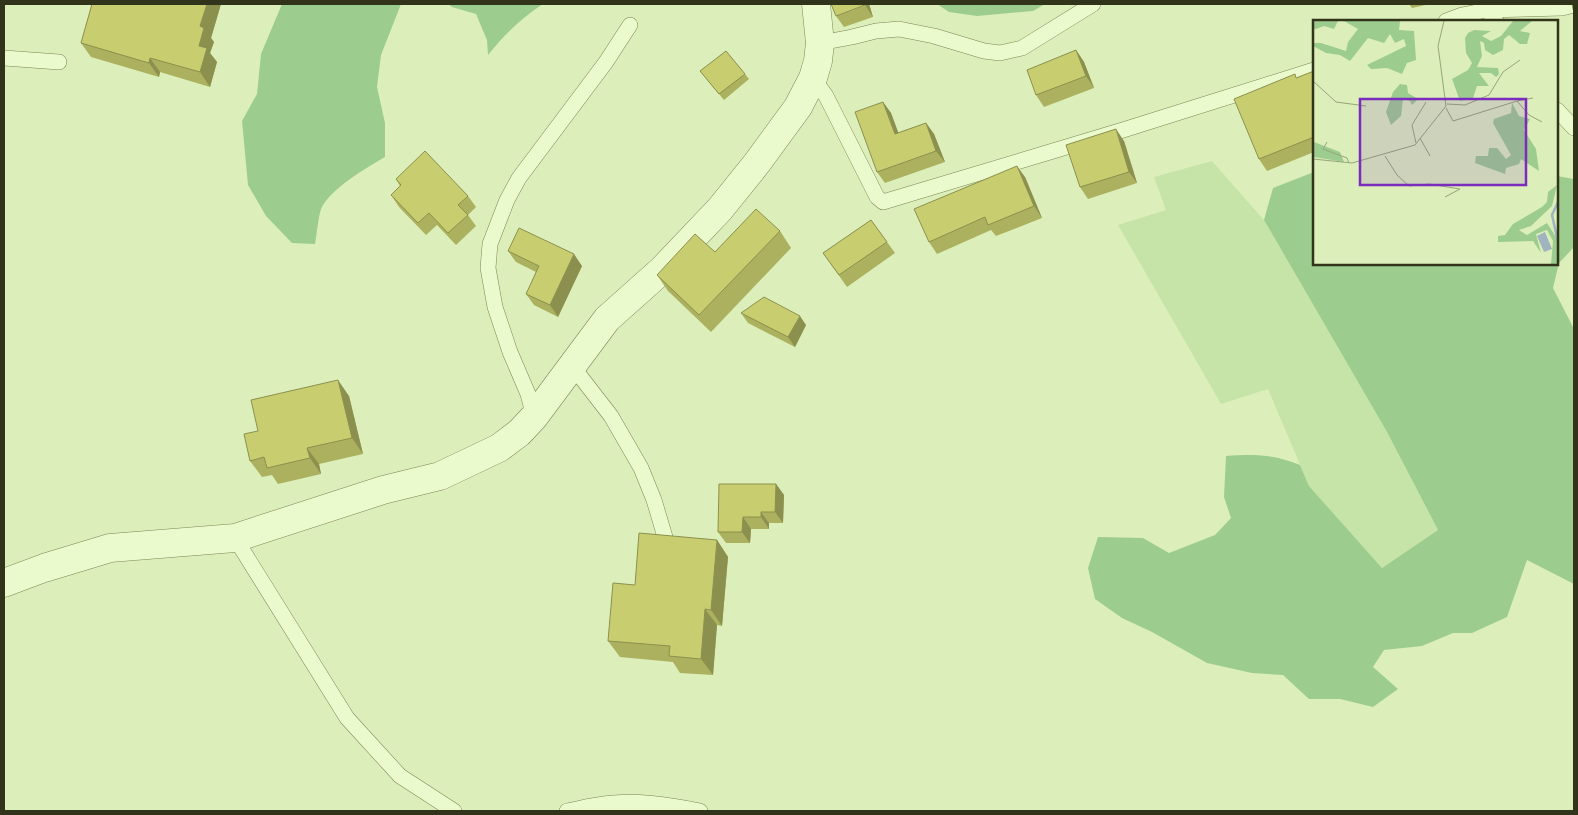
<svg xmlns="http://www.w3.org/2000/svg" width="1578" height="815" viewBox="0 0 1578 815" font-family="'Times New Roman',serif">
	<rect width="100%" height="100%" fill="#dcefba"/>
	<path fill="#c7e4a8" d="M1212 161 1264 220 1387 432 1438 530 1382 568 1309 486 1268 389 1221 404 1118 225 1166 210 1154 177Z"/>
	<g fill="#9dcc8f">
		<path d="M282 4H401L381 55 377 87 385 123V157C366 168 330 189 321 209 318 218 317 234 315 244L292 243 266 216 248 185 242 121 257 94 261 54Z"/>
		<path d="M448 4H543C521 18 504 35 488 55L487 40 476 14 452 7Z"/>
		<path d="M937 4H1045L1033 11 977 16 949 12Z"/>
		<path d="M1314 172V264H1557V176L1574 179V247L1559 263 1553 288 1574 329V584L1527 560 1507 617 1472 633H1453L1422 646 1384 650 1373 667 1398 689 1373 707 1340 699H1309L1283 675 1252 673 1207 663 1152 632 1122 618 1095 599 1088 568 1098 537 1143 538 1169 553 1215 535 1231 518 1224 497 1226 456C1254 454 1274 454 1300 465L1309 486 1382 568 1438 530 1387 432 1264 220 1273 188Z"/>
	</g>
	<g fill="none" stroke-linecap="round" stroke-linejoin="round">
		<g stroke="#7d8654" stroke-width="16">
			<g id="lane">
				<path d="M1487 10 1562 8 1574 5"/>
				<path d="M1446 21 1462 15 1487 10 1496 21"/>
				<path d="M820 43 852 37 876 31 899 29 934 36 984 51 1000 53 1022 48 1093 4"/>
				<path d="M4 58 59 62"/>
				<path d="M813 78 826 96 877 197 883 202 1123 130 1314 70"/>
				<path d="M1557 110 1574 128"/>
				<path d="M573 367 611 416 641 468 654 500 665 537"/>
				<path d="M534 417 528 394 510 352 495 307 488 268 490 244 507 200 519 178 606 62 630 25"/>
				<path d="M235 538 347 718 400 776 454 811"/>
				<path d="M567 811C578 809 588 806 598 805 632 799 667 804 700 811"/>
			</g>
		</g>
		<g stroke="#7d8654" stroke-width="29">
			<path id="street" d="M4 583 44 568 110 548 235 538 383 490 440 476 499 448 519 433 534 417 607 319 663 269 720 209 757 163 798 107 813 78 818 61 820 43 816 4"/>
		</g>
		<use href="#lane" stroke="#eafacd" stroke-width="15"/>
		<use href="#street" stroke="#eafacd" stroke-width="28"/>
	</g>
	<g fill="#acb15f">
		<path d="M92 4H221L211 38 214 42 210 53 217 62 210 87 160 72 159 77 91 57 81 43Z"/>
		<path d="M869 4 873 17 844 27 836 16Z"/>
		<path d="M1409 4H1430L1412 8Z"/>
		<path d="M1076 50 1084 62 1094 88 1044 107 1036 95Z"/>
		<path d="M700 71 745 74 749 79 724 100Z"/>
		<path d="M1314 71V152L1267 171 1259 159 1297 78Z"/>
		<path d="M883 102 891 113 898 133 926 123 934 134 945 162 885 183 877 172Z"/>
		<path d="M1124 141 1137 183 1088 199 1080 187Z"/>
		<path d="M1025 177 1042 218 996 236 991 230 937 254 929 242Z"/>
		<path d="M396 179 468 196 476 207 468 215 476 226 456 245 437 225 426 235 399 207 391 195 400 186Z"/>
		<path d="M871 220 895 253 847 287 823 253Z"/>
		<path d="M780 231 791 248 711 332 668 291 657 275 715 252Z"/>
		<path d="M508 251 582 266 558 317 534 305 526 294 536 272 516 262Z"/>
		<path d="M741 313 806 325 795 347 748 323Z"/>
		<path d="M349 396 363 454 319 464 321 474 278 484 272 475 262 477 250 461 258 431Z"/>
		<path d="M776 484 784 495 783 523H769V529H751L750 543H726L718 532Z"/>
		<path d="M717 540 728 557 722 626 717 625 713 675 680 673 673 662 620 657 608 641Z"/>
	</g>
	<g fill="#8c904e">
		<path d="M207 4H221L211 38 214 42 210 53 217 62 210 87 200 72 199 46 200 26Z"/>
		<path d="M865 4H869L873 17 865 5Z"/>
		<path d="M1076 50 1084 62 1094 88 1086 76Z"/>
		<path d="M150 58 160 72 159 77 149 63Z"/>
		<path d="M883 102 891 113 903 145 895 134Z"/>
		<path d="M926 123 934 134 945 162 936 151Z"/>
		<path d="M1116 129 1124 141 1137 183 1129 172Z"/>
		<path d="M1017 166 1025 177 1042 218 1034 206Z"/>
		<path d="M574 254 582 266 558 317 550 305Z"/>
		<path d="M800 316 806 325 795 347 788 337Z"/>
		<path d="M338 380 349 396 363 454 352 438Z"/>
		<path d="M307 448 319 464 321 474 310 458Z"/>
		<path d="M776 484 784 495 783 523 775 512Z"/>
		<path d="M761 512 769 523V529L761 517Z"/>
		<path d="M743 517 751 529 750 543 742 532Z"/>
		<path d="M717 540 728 557 722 626 711 610Z"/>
		<path d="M705 609 717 625 713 675 701 659Z"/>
	</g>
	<g fill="#c8ce6f" stroke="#8c904e">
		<path d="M92 4H207L200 26 204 28 199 46 207 48 200 72 150 58 149 63 81 43Z"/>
		<path d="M831 4H865V5L836 16Z"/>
		<path d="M1572 4H1574V13Z"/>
		<path d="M1076 50 1086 76 1036 95 1027 70Z"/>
		<path d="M726 51 745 74 719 94 700 71Z"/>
		<path d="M1314 71V137L1259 159 1234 99 1295 74 1296 78Z"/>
		<path d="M883 102 895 134 926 123 936 151 877 172 855 112Z"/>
		<path d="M1116 129 1129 172 1080 187 1066 145Z"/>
		<path d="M425 151 468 196 458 205 468 215 448 233 429 213 418 223 391 195 401 185 396 179Z"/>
		<path d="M1017 166 1034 206 988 225 985 217 929 242 914 209Z"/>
		<path d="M756 209 780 231 699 315 657 275 695 234 715 252Z"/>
		<path d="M871 220 887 242 839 275 823 253Z"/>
		<path d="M519 228 574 254 550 305 526 294 539 266 508 251Z"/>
		<path d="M764 297 800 316 788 337 741 313Z"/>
		<path d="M338 380 352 438 307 448 310 458 267 468 264 457 250 461 244 434 258 431 251 400Z"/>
		<path d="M719 484H776L775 512H761V517H743L742 532H718Z"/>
		<path d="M639 533 717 540 711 610 705 609 701 659 669 656 670 646 608 641 613 583 635 585Z"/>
	</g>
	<g transform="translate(1313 20)">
		<rect width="245" height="245" fill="#dcefba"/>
		<path d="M0 1H25L21 9 11 6 0 10ZM31 1H87L86 10 101 11 103 40 94 43 89 54 74 48 58 49 54 45 93 26 91 19 82 23 77 14 71 23 55 18 37 41 27 35 13 33 0 26V23H8L33 31 35 22 45 9ZM200 1H219L207 11 217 13 214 24H207L196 15 191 19 190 30 180 35 172 30 171 23 167 21 169 36 164 47 185 48 186 54 183 57 178 53H166L176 66H164L160 78 147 81 139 59 155 50 159 43 153 33 152 18 155 13 161 10 178 11 169 16 178 21 188 16ZM87 64 94 65 95 73 105 79 99 85 97 81 90 79 88 96 78 105 73 92 80 72ZM199 83 206 96 217 99 211 110 223 129 226 151 208 139 206 144 193 148 192 154 162 143 163 136H175L176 128H184L193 139 198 135 180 103 181 99 198 93ZM1 122 27 132 31 142 1 137ZM244 165 239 186 218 206 206 210 214 215 234 203 245 220V244H238L240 221 234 210 223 214 228 233 220 221 185 222V216L192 215 200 204 229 187 234 182 235 172Z" fill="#9dcc8f"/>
		<path d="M232 212 239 229 231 232 224 216Z" fill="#9fb4bf"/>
		<path fill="none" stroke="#9fb4bf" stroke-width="2.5" d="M245 182 239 195 245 222"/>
		<path fill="none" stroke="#98a47a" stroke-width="1" d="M0 61 23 82 53 86M204 81 220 78M134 84 152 85 176 75 190 52 207 40M133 88 140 101 204 81 216 95 229 102M107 118 117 136M14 122 10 129 34 138 36 143M103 123 99 105 113 82M72 136 84 155 96 166 116 164 147 169 132 177M0 139 39 143 102 125 133 86 125 26 131 1"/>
		<path fill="#7b2cbf" fill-opacity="0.15" stroke="#7b2cbf" stroke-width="2.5" d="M47 79H213V165H47Z"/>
		<rect width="245" height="245" fill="none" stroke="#31341a" stroke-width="2.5"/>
	</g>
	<rect width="1578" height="815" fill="none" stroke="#31341a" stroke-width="10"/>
</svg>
